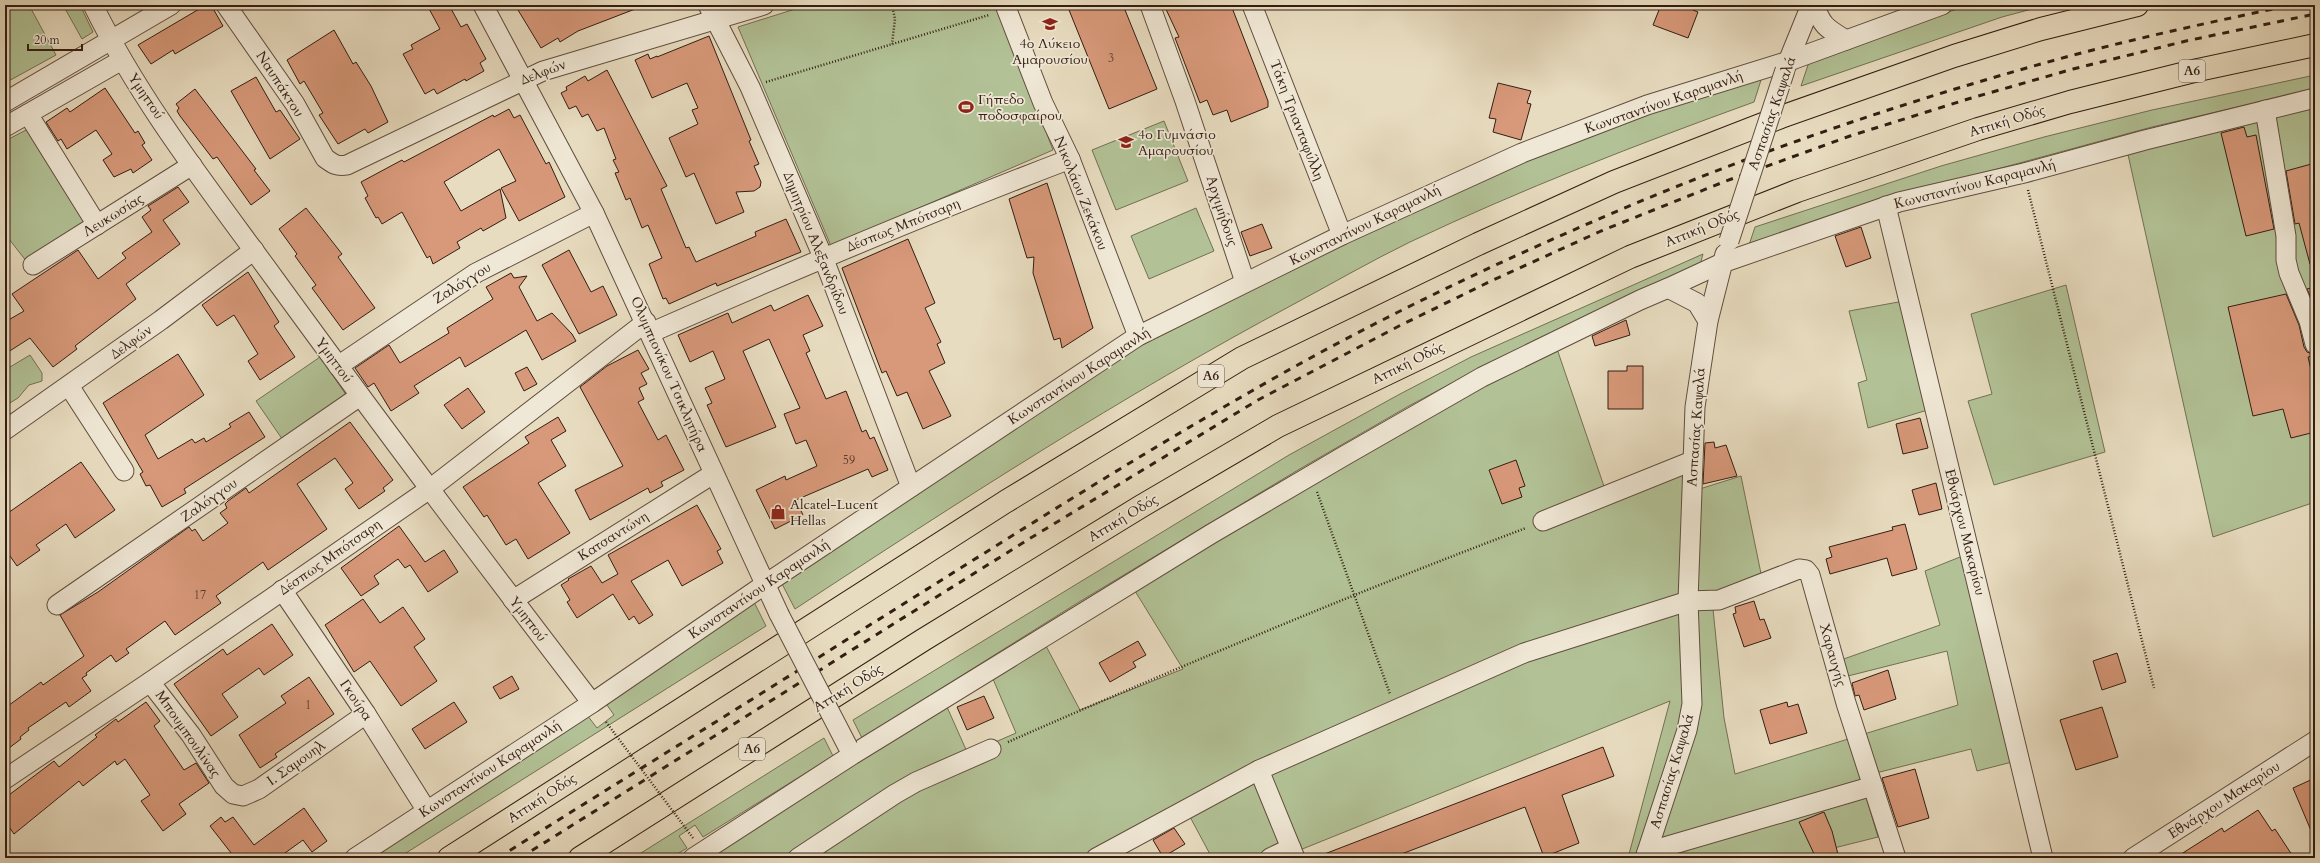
<svg xmlns="http://www.w3.org/2000/svg" width="2320" height="863" viewBox="0 0 2320 863" font-family="Cardo,serif">
	<rect width="100%" height="100%" fill="#e8dcc0"/>
	<filter id="stains"><feTurbulence type="fractalNoise" baseFrequency=".005" numOctaves="4"/><feColorMatrix values="0 0 0 0 .2 0 0 0 0 .09 0 0 0 0 .02 0 0 0 .5 -.17"/></filter>
	<radialGradient id="worn" r=".72"><stop offset=".6" stop-color="#630" stop-opacity="0"/><stop offset="1" stop-color="#630" stop-opacity=".3"/></radialGradient>
	<g fill="#b2c296" stroke="#727054">
		<path d="M5 5H29L56 55 5 83Z"/>
		<path d="M63 5H80L93 32 82 39Z"/>
		<path d="M808 5H997L1053 150 831 246 738 27Z"/>
		<path d="M1968 5H2047L2002 17 1801 86 1809 62Z"/>
		<path d="M2315 75V89L2152 127 1946 183 1749 245 1755 227 1941 166 2044 137 2152 110Z"/>
		<path d="M1762 77 1754 102C1638 144 1522 189 1410 242 1371 261 1333 283 1294 304 1122 396 958 502 795 609L780 580 1140 339 1534 156 1663 109Z"/>
		<path d="M2311 101 2315 120V502L2213 537 2127 150Z"/>
		<path d="M1164 121 1188 181 1116 210 1092 150Z"/>
		<path d="M28 129 87 224 27 262 5 234V141Z"/>
		<path d="M1196 208 1214 251 1149 279 1131 236Z"/>
		<path d="M1703 254 1700 265 1476 370 1407 407 1298 470 1079 602 862 738 853 720 1289 455 1400 394 1471 357Z"/>
		<path d="M2066 285 2105 452 1994 485 1968 401 1992 394 1971 314Z"/>
		<path d="M1904 301 1931 409 1868 428 1858 383 1867 380 1849 311Z"/>
		<path d="M1556 346 1607 495 1686 467 1690 492 1741 476 1765 593 1713 609 1724 718 1735 774 1958 705 1947 651 1844 677 1838 661 1940 625 1925 571 1965 555 2016 761 1977 771 1971 749 1860 777 1878 837 1794 858H1628L1670 701 1280 858H1212L1189 815 1117 858H811L803 846 786 858H720L715 851 947 707 968 754 1016 733 993 679 1046 646 1080 710 1183 669 1135 591 1262 512Z"/>
		<path d="M30 355 42 373V381L29 385 18 398 5 406V370Z"/>
		<path d="M320 357 351 402 287 446 256 401Z"/>
		<path d="M752 598 766 626 398 858H359L584 711 597 728 614 715 602 698Z"/>
		<path d="M824 738 833 756 703 837 695 825 679 836 687 848 671 858H633Z"/>
	</g>
	<g fill="#d8997a" stroke="#321d12">
		<path d="M206 5H211L223 26 175 54 173 50 151 64 138 45Z"/>
		<path d="M427 5H449L461 27 467 24 486 59 480 63 484 71 466 81 465 79 437 94 434 89 425 94 403 54 413 49 411 45 440 29Z"/>
		<path d="M515 5H643V6L578 31 560 42 558 38 541 48Z"/>
		<path d="M1067 5H1123L1157 89 1109 109Z"/>
		<path d="M1164 5H1231L1268 101V107L1231 122 1227 110 1213 115 1207 100 1200 103 1175 38 1179 37Z"/>
		<path d="M1661 5H1695L1693 10 1698 12 1688 38 1653 25Z"/>
		<path d="M334 30 353 64 356 62 371 86 388 122 368 133 365 129 338 144 319 115 323 113 304 81 300 84 287 60Z"/>
		<path d="M709 36 751 140 749 141 759 164 754 166 761 182 760 187 754 191 736 192 744 212 716 224 694 173 686 177 669 138 698 124 692 110 698 108 687 83 652 98 635 60 648 54 650 59 657 56V57Z"/>
		<path d="M607 70 667 186 661 189 686 248 689 247 696 262 756 236 755 232 786 219 801 252 717 286 716 283 669 304 666 298 663 299 649 264 662 258 648 225 642 228 630 198 626 200 615 173 619 172 613 160 616 159 604 128 597 131 588 114 582 117 576 106 569 109 561 93 567 90 566 87 585 76 588 81Z"/>
		<path d="M256 77 276 112 280 110 300 139 270 159 231 91Z"/>
		<path d="M1498 83 1531 91 1527 103 1531 104 1521 140 1493 132 1496 119 1489 118Z"/>
		<path d="M105 88 135 133 138 131 145 143 142 145 152 160 133 173 131 169 114 177 103 160 112 154 96 130 67 149 61 139 58 141 46 122 67 108 70 112Z"/>
		<path d="M195 89 256 169 254 170 270 191 251 205 217 157 213 159 180 116 177 111 179 108 176 104Z"/>
		<path d="M509 109 514 118 520 115 546 164 549 162 565 197 519 221 501 188 516 181 499 149 444 182 461 211 500 189 506 218 483 231 481 228 457 242 460 248 433 264 430 256 427 258 402 212 382 224 378 217 376 218 365 198 368 196 361 182 402 160 404 162 493 115 494 117Z"/>
		<path d="M2244 127 2247 137 2256 135 2274 229 2246 236 2221 133Z"/>
		<path d="M2315 163V263L2310 264 2299 223 2295 224 2286 171Z"/>
		<path d="M1047 183 1093 328 1062 348 1060 338 1054 340 1033 273 1034 257 1027 258 1009 199Z"/>
		<path d="M178 187 189 202 163 220 180 244 126 284 136 299 75 346 77 349 53 367 30 338 5 354V322L24 311 12 294 78 250 98 279 126 258 122 253 152 232 142 217 151 210 148 206Z"/>
		<path d="M306 208 342 254 338 257 375 308 343 330 312 288 316 285 295 256 297 254 279 229Z"/>
		<path d="M1262 224 1272 248 1250 256 1241 232Z"/>
		<path d="M1861 227 1871 258 1846 267 1835 236Z"/>
		<path d="M908 239 935 303 925 308 941 342 937 344 945 363 929 371 951 416 923 429 907 392 897 396 886 371 882 373 842 268Z"/>
		<path d="M569 250 591 292 603 286 617 315 579 334 542 265Z"/>
		<path d="M248 272 279 322 274 326 295 357 260 380 248 361 258 354 234 315 217 326 202 305Z"/>
		<path d="M511 273 514 278 527 276 519 287 537 321 552 313 572 334 576 341 542 360 526 330 465 367 460 357 414 386 419 393 391 411 374 383 368 387 355 368 389 345 400 363 449 333 447 328 493 299 486 287Z"/>
		<path d="M2315 287V307L2307 289Z"/>
		<path d="M2286 294 2299 325 2304 347 2307 352 2315 355 2308 357 2315 387V432L2291 438 2283 409 2253 416 2228 307Z"/>
		<path d="M808 295 823 326 803 335 810 351 806 353 826 399 846 391 862 432 866 430 870 439 874 437 888 470 872 477 868 469 796 500 803 515 775 529 756 490 785 476 786 480 817 466 806 440 796 444 784 414 800 408 769 339 743 351 776 427 726 447 707 405 712 403 705 388 725 379 713 351 690 362 678 335 728 313 732 323 771 305 774 311Z"/>
		<path d="M1626 320 1630 335 1595 346 1592 336Z"/>
		<path d="M638 350 649 369 641 373 647 384 639 388 644 399 638 402 658 440 666 435 684 470 661 482 663 486 650 493 648 488 590 520 575 490 623 466 580 387 607 366Z"/>
		<path d="M178 354 204 395 145 435 158 459 192 439 195 443 204 438 206 442 231 427 229 424 249 412 265 437 184 489 186 493 162 507 150 485 146 486 140 474 143 472 140 467 103 403Z"/>
		<path d="M1627 366H1643V409H1608V371H1627Z"/>
		<path d="M527 367 537 384 524 391 515 373Z"/>
		<path d="M468 388 485 412 462 429 444 405Z"/>
		<path d="M558 417 566 431 551 440 566 466 538 483 570 533 528 559 516 539 506 545 487 515 484 517 463 487 529 443 525 437Z"/>
		<path d="M1920 418 1928 448 1903 454 1896 424Z"/>
		<path d="M350 422 393 480 383 488 385 491 359 509 345 489 353 483 335 458 297 484 327 529 268 570 263 562 216 596 221 603 175 635 165 621 126 649 129 653 116 662 111 655 86 673 87 675 82 678 91 691 69 707 66 702 28 728 29 730 20 737 21 739 5 751V708L41 682 43 685 84 656 60 615 98 592 189 527 192 531 195 529 203 541 228 523 220 513 227 508 225 504 228 501 246 488 249 493Z"/>
		<path d="M1714 442 1715 448 1726 445 1737 476 1703 484 1705 443Z"/>
		<path d="M1516 460 1525 486 1519 488 1522 497 1502 504 1489 470Z"/>
		<path d="M81 462 115 510 75 538 66 524 36 545 40 550 17 566 5 549V515Z"/>
		<path d="M1936 483 1942 509 1919 515 1912 490Z"/>
		<path d="M697 505 721 549 717 551 723 563 682 586 668 560 631 581 653 615 639 624 634 616 629 620 613 594 577 618 567 602 570 600 561 585 569 580 568 579 591 566 602 583 618 574 608 555Z"/>
		<path d="M1905 524 1917 569 1892 576 1887 558 1830 574 1826 559 1832 557 1829 547 1893 530 1892 527Z"/>
		<path d="M399 526 425 562 444 550 458 572 428 592 410 565 405 568 398 559 374 576 379 584 361 596 341 568Z"/>
		<path d="M363 599 380 623 403 607 425 639 414 647 437 681 401 706 370 661 354 672 325 625Z"/>
		<path d="M1754 601 1760 620 1764 619 1771 638 1744 647 1733 614 1736 613 1735 607Z"/>
		<path d="M272 624 293 655 264 675 259 668 222 694 238 717 211 736 174 684 223 649 227 655Z"/>
		<path d="M1138 641 1146 655 1133 662 1136 667 1110 682 1099 663Z"/>
		<path d="M2117 653 2126 682 2102 690 2093 661Z"/>
		<path d="M1888 670 1896 699 1864 710 1859 695 1855 696 1852 683Z"/>
		<path d="M512 676 519 689 500 699 493 687Z"/>
		<path d="M309 677 334 714 275 754 277 757 260 768 239 735 286 703 281 696Z"/>
		<path d="M984 696 994 718 967 730 957 707Z"/>
		<path d="M146 702 160 721 154 726 184 770 196 763 209 783 179 804 186 814 163 831 141 801 150 795 125 759 117 765 115 761 83 786 79 781 14 834 5 821V798L54 761 59 767 97 737 95 735 116 719 118 722Z"/>
		<path d="M454 702 467 722 425 749 412 729Z"/>
		<path d="M1787 702 1788 707 1798 704 1807 733 1770 744 1760 710Z"/>
		<path d="M2102 707 2118 757 2076 770 2060 720Z"/>
		<path d="M1603 747 1614 776 1562 795 1579 843 1544 857 1525 807 1391 858H1314Z"/>
		<path d="M1915 769 1929 818 1898 827 1882 778Z"/>
		<path d="M2315 778V840L2293 788Z"/>
		<path d="M304 808 327 841 312 852 303 840 278 858H235L210 826 221 817 225 822 233 817 254 845Z"/>
		<path d="M2258 810 2272 831 2275 829 2294 858H2175L2222 828 2224 832Z"/>
		<path d="M1824 812 1832 831 1839 858H1816L1799 822Z"/>
		<path d="M1174 828 1185 844 1163 857 1153 840Z"/>
	</g>
	<g fill="none" stroke-linecap="round" stroke-linejoin="round">
		<g stroke="#604d3e" stroke-width="21">
			<g id="minor">
				<path d="M93 5C141 103 210 190 274 278 378 421 484 562 592 703"/>
				<path d="M226 5 295 104 325 158C333 164 337 167 347 165L543 71 764 5"/>
				<path d="M483 5 594 213 779 614"/>
				<path d="M708 5 750 87 823 257 911 487"/>
				<path d="M1005 5 1043 103 1070 159 1138 336"/>
				<path d="M1150 5 1185 101 1245 282"/>
				<path d="M1252 5 1342 235"/>
				<path d="M1815 5C1821 26 1828 29 1846 40"/>
				<path d="M1785 69 1811 5"/>
				<path d="M5 102 171 5"/>
				<path d="M2265 110 2286 236V260L2289 273 2309 321 2315 344"/>
				<path d="M28 114 97 225"/>
				<path d="M5 127 122 60"/>
				<path d="M1886 206 2043 858"/>
				<path d="M33 265 192 165"/>
				<path d="M1668 288 1697 303 1708 321"/>
				<path d="M650 333C789 272 928 213 1070 159"/>
				<path d="M338 366 476 273 594 213"/>
				<path d="M69 386 124 471"/>
				<path d="M5 430 161 320 254 250"/>
				<path d="M1543 521 1692 461"/>
				<path d="M282 590 366 714 427 811"/>
				<path d="M513 600 713 474"/>
				<path d="M57 605 360 396"/>
				<path d="M150 682 191 735 224 786 233 794 243 796 259 789 366 714"/>
				<path d="M1259 770 1295 858"/>
				<path d="M5 779 150 682 431 488 646 322"/>
				<path d="M1647 852 1873 786"/>
				<path d="M355 858 592 703 764 585 1138 336 1342 235 1522 153 1647 105 1789 61 1942 5"/>
				<path d="M693 858 852 755 1211 534 1344 456 1482 377 1640 300 1668 288 1722 263 1899 202 2024 173 2145 140 2315 98"/>
				<path d="M798 858 895 794 916 782 991 749"/>
				<path d="M1096 858 1259 770 1524 653 1688 601 1719 600 1799 569 1806 570 1810 575 1846 703 1896 858"/>
				<path d="M1270 858 1291 848"/>
				<path d="M1645 858 1687 730 1692 704 1688 601 1695 407 1708 321 1725 254"/>
				<path d="M2133 858 2315 741"/>
			</g>
		</g>
		<g stroke="#321d12" stroke-width="24">
			<g id="highway">
				<path d="M449 858 1005 502 1242 358 1478 244 1614 182 1781 117 1954 56 2041 29 2137 5"/>
				<path d="M580 858 923 640 1140 507 1278 426 1630 257 1797 191 1978 129 2070 102 2198 70 2315 45"/>
			</g>
		</g>
		<g stroke="#321d12" stroke-width="2.5" stroke-dasharray="1 2" stroke-linecap="butt">
			<path d="M892 5 895 19 892 44"/>
			<path d="M766 82 989 15"/>
			<path d="M2028 190 2154 688"/>
			<path d="M1317 492 1390 694"/>
			<path d="M1008 742C1179 667 1351 594 1526 528"/>
			<path d="M687 830 693 838"/>
		</g>
		<use href="#minor" stroke="#f0e8d6" stroke-width="19"/>
		<use href="#highway" stroke="#e8dcc0" stroke-width="22"/>
		<g stroke="#321d12" stroke-width="3" stroke-dasharray="7 7" stroke-linecap="butt">
			<path d="M498 858C623 779 749 702 873 623 998 545 1122 465 1250 392 1360 328 1476 272 1592 222 1745 155 1905 101 2066 57 2141 37 2216 21 2292 5"/>
			<path d="M520 858 1029 539 1258 400 1399 326 1491 281 1601 231 1726 181 1850 136 1968 99 2073 69 2186 41 2315 14"/>
		</g>
		<g stroke="#604d3e" stroke-width="21" stroke-linecap="butt">
			<g id="minor-bridge">
				<path d="M1729 241 1785 70"/>
				<path d="M779 614 848 747"/>
			</g>
		</g>
		<path stroke="#321d12" stroke-width="2.5" stroke-dasharray="1 2" stroke-linecap="butt" d="M606 722 687 830"/>
		<use href="#minor-bridge" stroke="#f0e8d6" stroke-width="19"/>
	</g>
	<defs>
		<g id="school-bare" transform="scale(1.2)"><path d="M0-5L7-2L0 1L-7-2ZM-4 1L0 2.5L4 1V4Q0 6-4 4Z" fill="#8f2418" stroke="#f0e8d6" stroke-width="2.5" paint-order="stroke"/></g>
		<g id="stadium-bare" transform="scale(1.2)"><path d="M0-5a6.5 5 0 1 0 0 10a6.5 5 0 1 0 0-10ZM-3.5-1.8h7v3.6h-7Z" fill="#8f2418" stroke="#f0e8d6" stroke-width="2.5" paint-order="stroke"/></g>
		<g id="shop-bare" transform="scale(1.2)"><path d="M-5-2.5h2.3a2.7 3.5 0 0 1 5.4 0H5L5.5 6h-11ZM-1.5-2.5h3a1.5 2.3 0 0 0-3 0Z" fill="#8f2418" stroke="#f0e8d6" stroke-width="2.5" paint-order="stroke"/></g>
	</defs>
	<g fill-rule="evenodd">
		<use href="#school-bare" x="1050" y="24"/>
		<use href="#stadium-bare" x="966" y="107"/>
		<use href="#school-bare" x="1126" y="142"/>
		<use href="#shop-bare" x="778" y="512"/>
	</g>
	<g text-anchor="middle" dominant-baseline="central" stroke-width="3.5" stroke-linejoin="round" paint-order="stroke">
		<g font-size="12" fill="#5c3c2c">
			<text x="1111" y="58">3</text>
			<text x="849" y="460">59</text>
			<text x="200" y="595">17</text>
			<text x="308" y="705">1</text>
		</g>
		<g fill="#f0e8d6" stroke="#6b5a4d" stroke-width="1">
			<rect x="2179" y="60" width="26" height="22" rx="3"/>
			<rect x="1198" y="365" width="26" height="22" rx="3"/>
			<rect x="739" y="738" width="26" height="22" rx="3"/>
		</g>
		<g font-size="13" font-weight="bold" fill="#321d12">
			<text x="2192" y="71">Α6</text>
			<text x="1211" y="376">Α6</text>
			<text x="752" y="749">Α6</text>
		</g>
		<g font-size="14" fill="#321d12" stroke="#f0e8d6" text-anchor="start">
			<text x="1050" y="43" text-anchor="middle">4ο Λύκειο<tspan x="1050" dy="16">Αμαρουσίου</tspan></text>
			<text x="978" y="99">Γήπεδο<tspan x="978" dy="16">ποδοσφαίρου</tspan></text>
			<text x="1138" y="134">4ο Γυμνάσιο<tspan x="1138" dy="16">Αμαρουσίου</tspan></text>
			<text x="790" y="504">Alcatel-Lucent<tspan x="790" dy="16">Hellas</tspan></text>
		</g>
		<g font-size="14" fill="#321d12" stroke="#f0e8d6">
			<text transform="translate(543 72) rotate(-21)">Δελφών</text>
			<text transform="translate(280 84) rotate(57)">Ναυπάκτου</text>
			<text transform="translate(146 96) rotate(56)">Υμηττού</text>
			<text transform="translate(1664 102) rotate(-19)">Κωνσταντίνου Καραμανλή</text>
			<text transform="translate(1772 113) rotate(-71)">Ασπασίας Καψαλά</text>
			<text transform="translate(1297 120) rotate(69)">Τάκη Τριανταφύλλη</text>
			<text transform="translate(2007 121) rotate(-17)">Αττική Οδός</text>
			<text transform="translate(1975 184) rotate(-14)">Κωνσταντίνου Καραμανλή</text>
			<text transform="translate(1081 193) rotate(68)">Νικολάου Ζεκάκου</text>
			<text transform="translate(1222 211) rotate(72)">Αρχιμήδους</text>
			<text transform="translate(113 215) rotate(-32)">Λευκωσίας</text>
			<text transform="translate(903 225) rotate(-22)">Δέσπως Μπότσαρη</text>
			<text transform="translate(1365 225) rotate(-26)">Κωνσταντίνου Καραμανλή</text>
			<text transform="translate(1702 228) rotate(-22)">Αττική Οδός</text>
			<text transform="translate(816 243) rotate(68)">Δημητρίου Αλεξανδρίδου</text>
			<text transform="translate(462 283) rotate(-32)">Ζαλόγγου</text>
			<text transform="translate(131 342) rotate(-36)">Δελφών</text>
			<text transform="translate(334 360) rotate(54)">Υμηττού</text>
			<text transform="translate(1408 363) rotate(-26)">Αττική Οδός</text>
			<text transform="translate(669 374) rotate(66)">Ολυμπιονίκου Τσικλητήρα</text>
			<text transform="translate(1079 376) rotate(-33)">Κωνσταντίνου Καραμανλή</text>
			<text transform="translate(1696 427) rotate(-86)">Ασπασίας Καψαλά</text>
			<text transform="translate(209 500) rotate(-35)">Ζαλόγγου</text>
			<text transform="translate(1123 518) rotate(-31)">Αττική Οδός</text>
			<text transform="translate(1965 532) rotate(76)">Εθνάρχου Μακαρίου</text>
			<text transform="translate(613 536) rotate(-32)">Κατσαντώνη</text>
			<text transform="translate(330 557) rotate(-35)">Δέσπως Μπότσαρη</text>
			<text transform="translate(759 589) rotate(-34)">Κωνσταντίνου Καραμανλή</text>
			<text transform="translate(528 619) rotate(53)">Υμηττού</text>
			<text transform="translate(1833 655) rotate(74)">Χαραυγής</text>
			<text transform="translate(848 688) rotate(-32)">Αττική Οδός</text>
			<text transform="translate(356 700) rotate(56)">Γκούρα</text>
			<text transform="translate(188 734) rotate(55)">Μπουμπουλίνας</text>
			<text transform="translate(296 763) rotate(-35)">Ι. Σαμουηλ</text>
			<text transform="translate(490 769) rotate(-33)">Κωνσταντίνου Καραμανλή</text>
			<text transform="translate(1672 771) rotate(-73)">Ασπασίας Καψαλά</text>
			<text transform="translate(542 798) rotate(-33)">Αττική Οδός</text>
			<text transform="translate(2224 800) rotate(-33)">Εθνάρχου Μακαρίου</text>
		</g>
	</g>
	<rect width="2320" height="863" fill="none" stroke="#e8dcc0" stroke-width="20"/>
	<rect x="6" y="6" width="2308" height="851" fill="none" stroke="#321d12" stroke-width="2"/>
	<rect x="10" y="10" width="2300" height="843" fill="none" stroke="#321d12"/>
	<path d="M28 44v6h54v-6" fill="none" stroke="#321d12" stroke-width="2"/>
	<text x="34" y="44" font-size="12" fill="#321d12" stroke="#f0e8d6" stroke-width="3" paint-order="stroke">20 m</text>
	<rect width="100%" height="100%" filter="url(#stains)"/>
	<rect width="100%" height="100%" fill="url(#worn)"/>
</svg>
